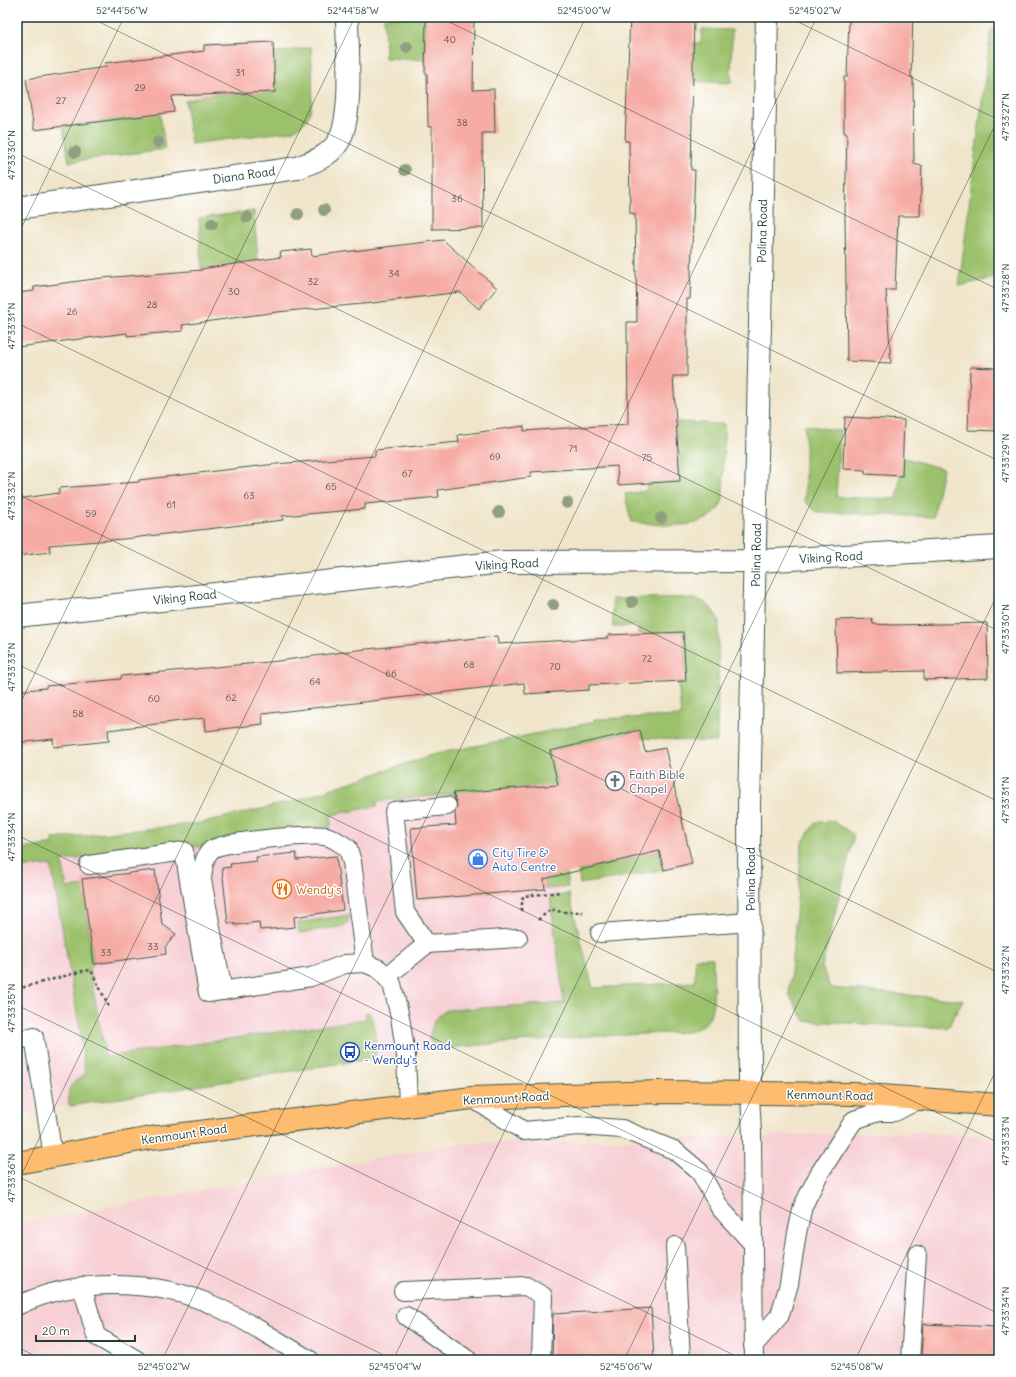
<svg xmlns="http://www.w3.org/2000/svg" width="1016" height="1377" viewBox="0 0 1016 1377" font-family="Delius,sans-serif">
	<rect width="100%" height="100%" fill="#fff"/>
	<filter id="ink" filterUnits="userSpaceOnUse"><feTurbulence type="fractalNoise" baseFrequency=".025" numOctaves="2"/><feDisplacementMap in="SourceGraphic" scale="8" xChannelSelector="R" yChannelSelector="G"/><feConvolveMatrix kernelMatrix="1 2 1 2 8 2 1 2 1" color-interpolation-filters="sRGB"/></filter>
	<filter id="wash" filterUnits="userSpaceOnUse"><feTurbulence type="fractalNoise" baseFrequency=".012" numOctaves="4" result="noise"/><feDisplacementMap in="SourceGraphic" scale="16" xChannelSelector="R" yChannelSelector="G"/><feGaussianBlur stdDeviation="0.9" result="paint"/><feColorMatrix in="noise" values="0 0 0 0 0 0 0 0 0 0 0 0 0 0 0 0 0 1.4 0 .05"/><feComposite in="paint" operator="in"/></filter>
	<g filter="url(#wash)">
		<rect width="100%" height="100%" fill="#f0e5ca"/>
		<g fill="#f7cfd4">
			<path d="M538 733 578 1037 444 1048 375 1058 87 1102 17 1115V850L53 844V839L200 823 291 802 435 754Z"/>
			<path d="M918 1132 999 1138V1360H17V1224L455 1144Z"/>
		</g>
		<g fill="#9bc16c" stroke="#5d7f50">
			<path d="M384 17H426L425 60 385 58Z"/>
			<path d="M702 29 732 30 731 83 686 81 693 43H701Z"/>
			<path d="M991 29H999V277L959 286Z"/>
			<path d="M311 47C311 66 316 100 308 117 305 124 299 127 292 131L191 144 185 101 206 95 275 92 274 53Z"/>
			<path d="M160 113 165 149 69 162 63 127Z"/>
			<path d="M254 211 258 261 201 269 199 218Z"/>
			<path d="M676 422 724 424 723 500C709 535 661 524 631 522L625 494 646 491 648 483 680 481Z"/>
			<path d="M805 425 840 431 836 497 897 499 902 457 943 469 933 517 817 512 805 502Z"/>
			<path d="M645 598C658 598 690 596 702 601 709 604 715 613 719 620L717 742 642 738 639 730 550 751 564 810 557 812 568 887 545 889 535 787 377 801V806L331 815V826L280 832 198 847 184 845 62 861 67 888 83 886 94 964 89 969 106 1057 366 1019V1012H368L371 1015 377 1040 375 1058 70 1106C65 1090 71 1082 85 1075L80 1031 51 865 17 868V850L53 844V839L200 823 291 802 435 754 594 722V719L681 716 678 681 686 680 683 632 638 634V626L613 627 612 599Z"/>
			<path d="M833 821 854 835 822 967 830 988 963 1000 948 1028 805 1021 789 995 802 843 816 822Z"/>
			<path d="M659 851 664 870 580 884 578 871Z"/>
			<path d="M569 894 593 988 695 982V958H713C713 974 716 1005 709 1018 705 1026 695 1030 688 1032L578 1037 435 1049 429 1039C432 1025 434 1017 447 1010L564 1003 550 897Z"/>
			<path d="M349 915 348 924 344 926 299 933 298 923Z"/>
		</g>
		<g id="blocks">
			<g fill="#f6aca4">
				<path d="M426 17H474L473 90 494 89 495 133H482L483 228 432 229V127H428L427 73H425Z"/>
				<path d="M630 17H694L691 170H695L690 299H687V376H673L680 481 618 485 617 466 531 472V477L438 490 439 497 365 504V509L282 516 283 520 123 539 49 545 50 552 17 556V499L59 493V488L139 482V480L276 464 375 456V450L459 442 458 435 524 426V431L628 424 627 322H637L635 214 630 213 629 141H625Z"/>
				<path d="M849 17H913L911 77H913L914 164 922 166 920 216H898L895 290H886L891 363 847 361 845 215 847 133H844V77H847Z"/>
				<path d="M273 42 275 92 172 96 174 112 34 130 26 79 106 67 105 63 204 51V45Z"/>
				<path d="M443 240 497 288 479 309 460 292 373 303 277 312 182 325 183 331 127 336V333L17 347V293L34 291V287L102 278 202 270 201 269 281 257 280 252 311 249 312 256Z"/>
				<path d="M970 367 999 368V431L968 430Z"/>
				<path d="M845 417 904 420 902 476 865 474V470L843 469Z"/>
				<path d="M872 619 873 624 893 625 987 623 988 678 924 680V671L837 673 836 620Z"/>
				<path d="M683 632 686 681 589 685V690L525 694 524 683 262 714 263 724 206 731 205 718 108 730 109 741 54 747 53 739 17 743V691L46 688V686L121 679V676L279 661 357 650 497 636 498 644 608 638V635Z"/>
				<path d="M640 730 645 752 665 748 692 863 664 870 659 851 544 879 545 889 417 900 411 828 456 825 455 813 457 805 453 793 558 785 550 751Z"/>
				<path d="M296 853 297 860 336 856 343 910 294 917 295 927 260 930 259 922 235 925 234 923H228L222 868 231 867 230 864 257 861 256 857Z"/>
				<path d="M155 870 162 924 176 934 165 947 166 954 94 964 82 879Z"/>
				<path d="M651 1308 654 1360H552L553 1314Z"/>
				<path d="M923 1324 999 1327V1360H921Z"/>
			</g>
		</g>
	</g>
	<g filter="url(#ink)">
		<use href="#blocks" fill-opacity="0" stroke="#3e564a" stroke-width="1"/>
		<g fill="none" stroke-linecap="round" stroke-linejoin="round">
			<g stroke="#3e564a" stroke-width="20">
				<g id="service">
					<path d="M89 865 184 851 208 993 311 977 345 964 365 963 379 969 392 984 400 1017 406 1056 408 1106"/>
					<path d="M600 933 750 922"/>
					<path d="M427 944 405 912 394 811 447 806"/>
					<path d="M386 977 427 944 518 938"/>
					<path d="M223 991 202 880C203 870 203 857 211 850 221 841 311 834 326 836 334 838 341 844 348 848L352 862 365 963"/>
					<path d="M17 1040 34 1037 53 1156"/>
					<path d="M750 1094 752 1134 754 1360"/>
					<path d="M472 1098 524 1131 579 1126 622 1129 674 1150 700 1172 720 1208 753 1244"/>
					<path d="M675 1246 681 1360"/>
					<path d="M82 1286 96 1336 137 1360"/>
					<path d="M403 1291 526 1286 543 1296 541 1360"/>
					<path d="M17 1306C75 1277 157 1279 215 1306 248 1321 279 1342 310 1360"/>
					<path d="M406 1316 468 1360"/>
					<path d="M753 1346 780 1315 789 1284 797 1233 803 1206 819 1174 835 1149 854 1120 878 1112H895L920 1099"/>
					<path d="M910 1360 917 1255"/>
				</g>
			</g>
			<g stroke="#3e564a" stroke-width="24">
				<g id="minor">
					<path d="M17 208 297 168C312 162 329 157 338 142 354 117 347 48 347 17"/>
					<path d="M17 616 503 562 756 561 999 547"/>
					<path d="M750 1094 749 807 767 17"/>
				</g>
			</g>
			<g stroke="#3e564a" stroke-width="24">
				<path id="primary" d="M17 1163 151 1138 472 1098 659 1092 855 1094 999 1105"/>
			</g>
			<g stroke="#3e564a" stroke-width="2.5" stroke-dasharray="3 3" stroke-linecap="butt">
				<path d="M521 911 523 896 561 892"/>
				<path d="M538 920 551 909 561 912H583"/>
				<path d="M17 989 83 971 91 970 109 1007"/>
			</g>
			<use href="#service" stroke="#fff" stroke-width="18"/>
			<use href="#minor" stroke="#fff" stroke-width="22"/>
			<use href="#primary" stroke="#febc70" stroke-width="22"/>
		</g>
		<g fill="#919f81">
			<circle cx="407" cy="47" r="6"/>
			<circle cx="158" cy="142" r="6"/>
			<circle cx="75" cy="152" r="6"/>
			<circle cx="405" cy="170" r="6"/>
			<circle cx="324" cy="210" r="6"/>
			<circle cx="298" cy="214" r="6"/>
			<circle cx="247" cy="217" r="6"/>
			<circle cx="212" cy="224" r="6"/>
			<circle cx="567" cy="503" r="6"/>
			<circle cx="499" cy="512" r="6"/>
			<circle cx="661" cy="518" r="6"/>
			<circle cx="632" cy="602" r="6"/>
			<circle cx="553" cy="605" r="6"/>
		</g>
	</g>
	<path fill="none" stroke="#1f3d34" stroke-width="1" stroke-opacity="0.45" d="M89 17 999 461M439 17 999 290M788 17 999 120M17 153 999 631M17 237 124 17M17 323 999 802M17 494 999 973M17 664 999 1143M17 710 355 17M17 835 999 1314M17 1005 744 1360M17 1176 394 1360M17 1184 586 17M17 1347 44 1360M162 1360 817 17M393 1360 999 117M624 1360 999 591M855 1360 999 1064"/>
	<defs>
		<g id="church-ring" transform="scale(1)"><circle r="9.5" fill="#fff" stroke="#6b7280" stroke-width="1.5"/><path d="M-1.2-6h2.4v3.5h3.3v2.4h-3.3V6h-2.4V-.1h-3.3v-2.4h3.3Z" fill="#6b7280"/></g>
		<g id="shop-ring" transform="scale(1)"><circle r="9.5" fill="#fff" stroke="#3f7fe0" stroke-width="1.5"/><path d="M-5-2.5h2.3a2.7 3.5 0 0 1 5.4 0H5L5.5 6h-11ZM-1.5-2.5h3a1.5 2.3 0 0 0-3 0Z" fill="#3f7fe0"/></g>
		<g id="restaurant-ring" transform="scale(1)"><circle r="9.5" fill="#fff" stroke="#e8710a" stroke-width="1.5"/><path d="M-5-6h1v4h1v-4h1v4h1v-4h1v5L-1.5 .5V6h-2V.5L-5-1ZM5-6V6H3V1.5H1.5Q1.5-4 5-6Z" fill="#e8710a"/></g>
		<g id="bus-ring" transform="scale(1)"><circle r="9.5" fill="#fff" stroke="#1a4fb4" stroke-width="1.5"/><path d="M-5-6H5V4H4V6H2V4H-2V6H-4V4H-5ZM-3.5-4V0h7V-4ZM-3.5 1.2v1.5H-2V1.2ZM2 1.2v1.5H3.5V1.2Z" fill="#1a4fb4"/></g>
	</defs>
	<g fill-rule="evenodd">
		<use href="#church-ring" x="615" y="781"/>
		<use href="#shop-ring" x="478" y="859"/>
		<use href="#restaurant-ring" x="282" y="889"/>
		<use href="#bus-ring" x="350" y="1052"/>
	</g>
	<g text-anchor="middle" dominant-baseline="central" stroke-width="3" stroke-linejoin="round" paint-order="stroke">
		<g font-size="10" fill="#555950">
			<text x="450" y="39">40</text>
			<text x="240" y="72">31</text>
			<text x="140" y="87">29</text>
			<text x="61" y="100">27</text>
			<text x="462" y="122">38</text>
			<text x="457" y="198">36</text>
			<text x="394" y="273">34</text>
			<text x="313" y="281">32</text>
			<text x="234" y="291">30</text>
			<text x="152" y="304">28</text>
			<text x="72" y="311">26</text>
			<text x="573" y="448">71</text>
			<text x="495" y="456">69</text>
			<text x="647" y="457">75</text>
			<text x="407" y="473">67</text>
			<text x="331" y="486">65</text>
			<text x="249" y="495">63</text>
			<text x="171" y="504">61</text>
			<text x="91" y="513">59</text>
			<text x="647" y="658">72</text>
			<text x="469" y="664">68</text>
			<text x="555" y="666">70</text>
			<text x="391" y="673">66</text>
			<text x="315" y="681">64</text>
			<text x="231" y="697">62</text>
			<text x="154" y="698">60</text>
			<text x="78" y="713">58</text>
			<text x="153" y="946">33</text>
			<text x="106" y="952">33</text>
		</g>
		<g font-size="12" fill="#1f3d34" stroke="#fff">
			<text transform="translate(244 175) rotate(-8)">Diana Road</text>
			<text transform="translate(762 231) rotate(-89)">Polina Road</text>
			<text transform="translate(756 555) rotate(-89)">Polina Road</text>
			<text transform="translate(831 557) rotate(-3)">Viking Road</text>
			<text transform="translate(507 564) rotate(-3)">Viking Road</text>
			<text transform="translate(185 597) rotate(-6)">Viking Road</text>
			<text transform="translate(750 879) rotate(-90)">Polina Road</text>
			<text transform="translate(830 1095) rotate(1)">Kenmount Road</text>
			<text transform="translate(506 1098) rotate(-3)">Kenmount Road</text>
			<text transform="translate(184 1134) rotate(-8)">Kenmount Road</text>
		</g>
		<g font-size="12" fill="#5b616d" stroke="#fff" text-anchor="start">
			<text x="629" y="774">Faith Bible<tspan x="629" dy="14">Chapel</tspan></text>
		</g>
		<g font-size="12" fill="#366cbe" stroke="#fff" text-anchor="start">
			<text x="492" y="852">City Tire &amp;<tspan x="492" dy="14">Auto Centre</tspan></text>
		</g>
		<g font-size="12" fill="#c56008" stroke="#fff" text-anchor="start">
			<text x="296" y="889">Wendy's</text>
		</g>
		<g font-size="12" fill="#164399" stroke="#fff" text-anchor="start">
			<text x="364" y="1045">Kenmount Road<tspan x="364" dy="14">- Wendy's</tspan></text>
		</g>
	</g>
	<rect width="1016" height="1377" fill="none" stroke="#fff" stroke-width="44"/>
	<path d="M36 1335v6h99v-6" fill="none" stroke="#1f3d34" stroke-width="2"/>
	<text x="42" y="1335" font-size="12" fill="#1f3d34" stroke="#ffffff" stroke-width="3" paint-order="stroke">20 m</text>
	<rect x="22" y="22" width="972" height="1333" fill="none" stroke="#1f3d34" stroke-width="1.5"/>
	<g font-size="10" text-anchor="middle" fill="#1f3d34">
		<text x="122" y="14">52°44'56"W</text>
		<text x="353" y="14">52°44'58"W</text>
		<text x="584" y="14">52°45'00"W</text>
		<text x="815" y="14">52°45'02"W</text>
		<text transform="translate(1005 117) rotate(-90)" y="4">47°33'27"N</text>
		<text transform="translate(11 155) rotate(-90)" y="4">47°33'30"N</text>
		<text transform="translate(1005 288) rotate(-90)" y="4">47°33'28"N</text>
		<text transform="translate(11 326) rotate(-90)" y="4">47°33'31"N</text>
		<text transform="translate(1005 458) rotate(-90)" y="4">47°33'29"N</text>
		<text transform="translate(11 496) rotate(-90)" y="4">47°33'32"N</text>
		<text transform="translate(1005 629) rotate(-90)" y="4">47°33'30"N</text>
		<text transform="translate(11 667) rotate(-90)" y="4">47°33'33"N</text>
		<text transform="translate(1005 800) rotate(-90)" y="4">47°33'31"N</text>
		<text transform="translate(11 837) rotate(-90)" y="4">47°33'34"N</text>
		<text transform="translate(1005 970) rotate(-90)" y="4">47°33'32"N</text>
		<text transform="translate(11 1008) rotate(-90)" y="4">47°33'35"N</text>
		<text transform="translate(1005 1141) rotate(-90)" y="4">47°33'33"N</text>
		<text transform="translate(11 1178) rotate(-90)" y="4">47°33'36"N</text>
		<text transform="translate(1005 1311) rotate(-90)" y="4">47°33'34"N</text>
		<text x="164" y="1370">52°45'02"W</text>
		<text x="395" y="1370">52°45'04"W</text>
		<text x="626" y="1370">52°45'06"W</text>
		<text x="857" y="1370">52°45'08"W</text>
	</g>
</svg>
